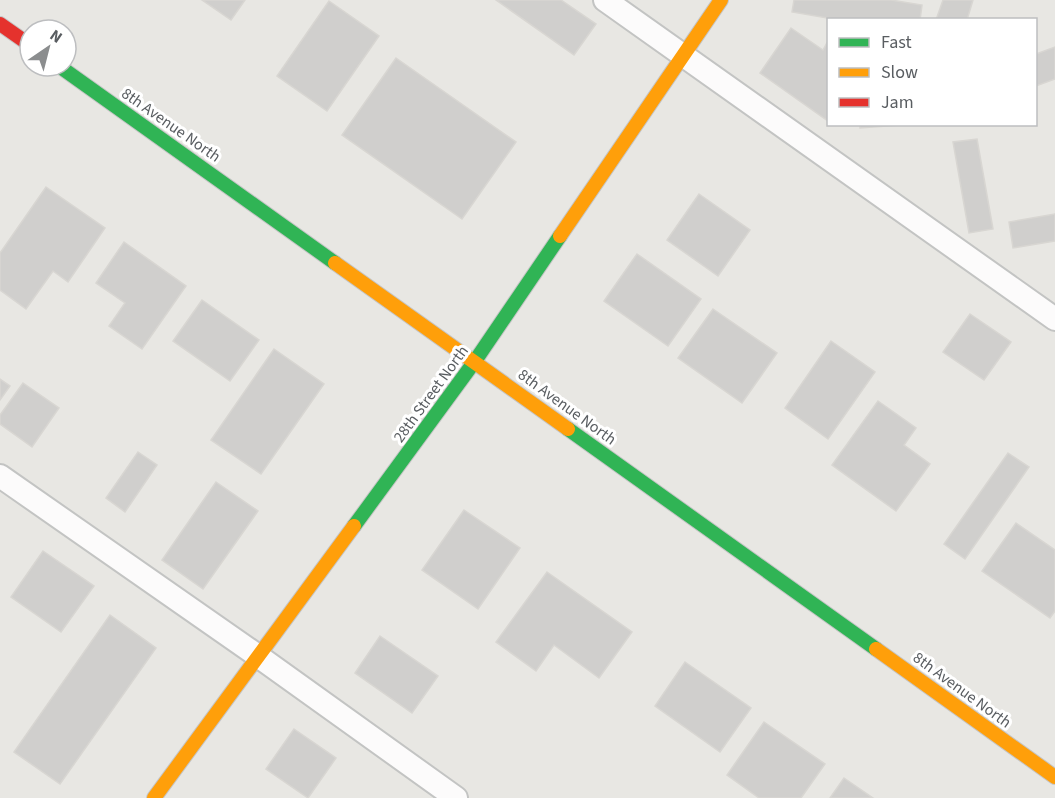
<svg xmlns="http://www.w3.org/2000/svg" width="1055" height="798" viewBox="0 0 1055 798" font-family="'Source Sans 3',sans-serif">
	<rect width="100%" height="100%" fill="#e8e7e3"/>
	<g fill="#d0cfcd" stroke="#d8d6d2" stroke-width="1.5">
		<path d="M202 0H245L231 20Z"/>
		<path d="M496 0H561L596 24 574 55Z"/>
		<path d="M794 0H891L922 5 920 20H839L792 12Z"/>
		<path d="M943 0H973L967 20H936Z"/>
		<path d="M329 1 379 36 327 111 277 76Z"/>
		<path d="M791 28 823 50 828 41V121L760 73Z"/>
		<path d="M1055 47V79L1036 86V54Z"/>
		<path d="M396 58 516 142 462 219 342 135Z"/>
		<path d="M860 124H915L860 128Z"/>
		<path d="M977 139 993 229 969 233 953 142Z"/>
		<path d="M46 187 105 228 68 282 53 271 26 309 0 290V253Z"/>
		<path d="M699 194 750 230 718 276 667 240Z"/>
		<path d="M1055 214V241L1013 248 1009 222Z"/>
		<path d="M124 242 186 286 142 349 109 326 125 303 96 283Z"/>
		<path d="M637 254 701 299 668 346 604 301Z"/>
		<path d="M202 300 259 340 230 381 173 341Z"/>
		<path d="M713 309 777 353 742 403 678 358Z"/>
		<path d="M970 314 1011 342 984 380 943 352Z"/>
		<path d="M831 341 875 372 828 439 785 408Z"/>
		<path d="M274 349 324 384 261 474 211 440Z"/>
		<path d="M0 379 10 386 0 400Z"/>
		<path d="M23 383 59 408 32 447 0 424V415Z"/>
		<path d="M878 401 916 428 904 445 930 464 896 511 832 465Z"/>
		<path d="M138 452 157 465 125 512 106 498Z"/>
		<path d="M1008 453 1029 467 965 559 944 544Z"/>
		<path d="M216 482 258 511 203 589 162 560Z"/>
		<path d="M464 510 520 548 478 609 422 570Z"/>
		<path d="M1016 523 1055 550V611L1050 618 982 571Z"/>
		<path d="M43 551 94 586 61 632 11 597Z"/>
		<path d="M547 572 632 632 599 678 554 645 536 671 496 642Z"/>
		<path d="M110 615 156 648 60 784 14 752Z"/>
		<path d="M380 636 438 676 412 713 355 673Z"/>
		<path d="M685 662 751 708 720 752 655 706Z"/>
		<path d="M764 722 825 764 801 798H759L727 775Z"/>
		<path d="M294 729 336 758 308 798 266 769Z"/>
		<path d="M844 778 873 798H830Z"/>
	</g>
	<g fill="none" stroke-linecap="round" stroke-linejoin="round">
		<g stroke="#c3c4c3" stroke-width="26">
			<g id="lane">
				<path d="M605 0 1055 319"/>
				<path d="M0 476 258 656 456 798"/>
			</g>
		</g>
		<g stroke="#c5c5c5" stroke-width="16">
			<g id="fast">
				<path d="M59 66 335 263"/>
				<path d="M568 429 876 649"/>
				<path d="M354 526 475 361 560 236"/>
			</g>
		</g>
		<g stroke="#c5c5c5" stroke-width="16">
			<g id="slow">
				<path d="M560 236 721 0"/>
				<path d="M335 263 568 429"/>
				<path d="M876 649 1055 777"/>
				<path d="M154 798 354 526"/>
			</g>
		</g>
		<g stroke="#c5c5c5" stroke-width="16">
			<path id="jam" d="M0 24 30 45"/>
		</g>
		<use href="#lane" stroke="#fcfbfb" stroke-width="22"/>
		<use href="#fast" stroke="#30b455" stroke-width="14"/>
		<use href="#slow" stroke="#ff9f0a" stroke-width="14"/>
		<use href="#jam" stroke="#e5322d" stroke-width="14"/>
	</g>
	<g text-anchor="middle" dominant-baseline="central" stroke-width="6" stroke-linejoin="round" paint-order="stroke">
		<g font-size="16" fill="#595d61" stroke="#fff">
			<text transform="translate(171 125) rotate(35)">8th Avenue North</text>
			<text transform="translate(431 394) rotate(-54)">28th Street North</text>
			<text transform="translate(567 407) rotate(36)">8th Avenue North</text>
			<text transform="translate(962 690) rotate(36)">8th Avenue North</text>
		</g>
	</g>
	<rect x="827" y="18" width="210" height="108" fill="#ffffff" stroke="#bdbec0" stroke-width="1.5"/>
	<rect x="839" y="38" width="30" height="9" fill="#30b455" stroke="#bdbec0" stroke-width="1.5"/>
	<text x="881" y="48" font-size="18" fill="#595d61">Fast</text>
	<rect x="839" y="68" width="30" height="9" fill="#ff9f0a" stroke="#bdbec0" stroke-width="1.5"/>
	<text x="881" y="78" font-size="18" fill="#595d61">Slow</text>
	<rect x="839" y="98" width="30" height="9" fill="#e5322d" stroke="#bdbec0" stroke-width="1.5"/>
	<text x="881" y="108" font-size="18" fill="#595d61">Jam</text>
	<g transform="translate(48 48) rotate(35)"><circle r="28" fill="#ffffff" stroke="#bdbec0" stroke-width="1.5"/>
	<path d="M0-4.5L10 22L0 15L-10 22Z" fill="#8b8d8e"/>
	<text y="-9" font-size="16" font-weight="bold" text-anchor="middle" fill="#595d61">N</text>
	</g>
</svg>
